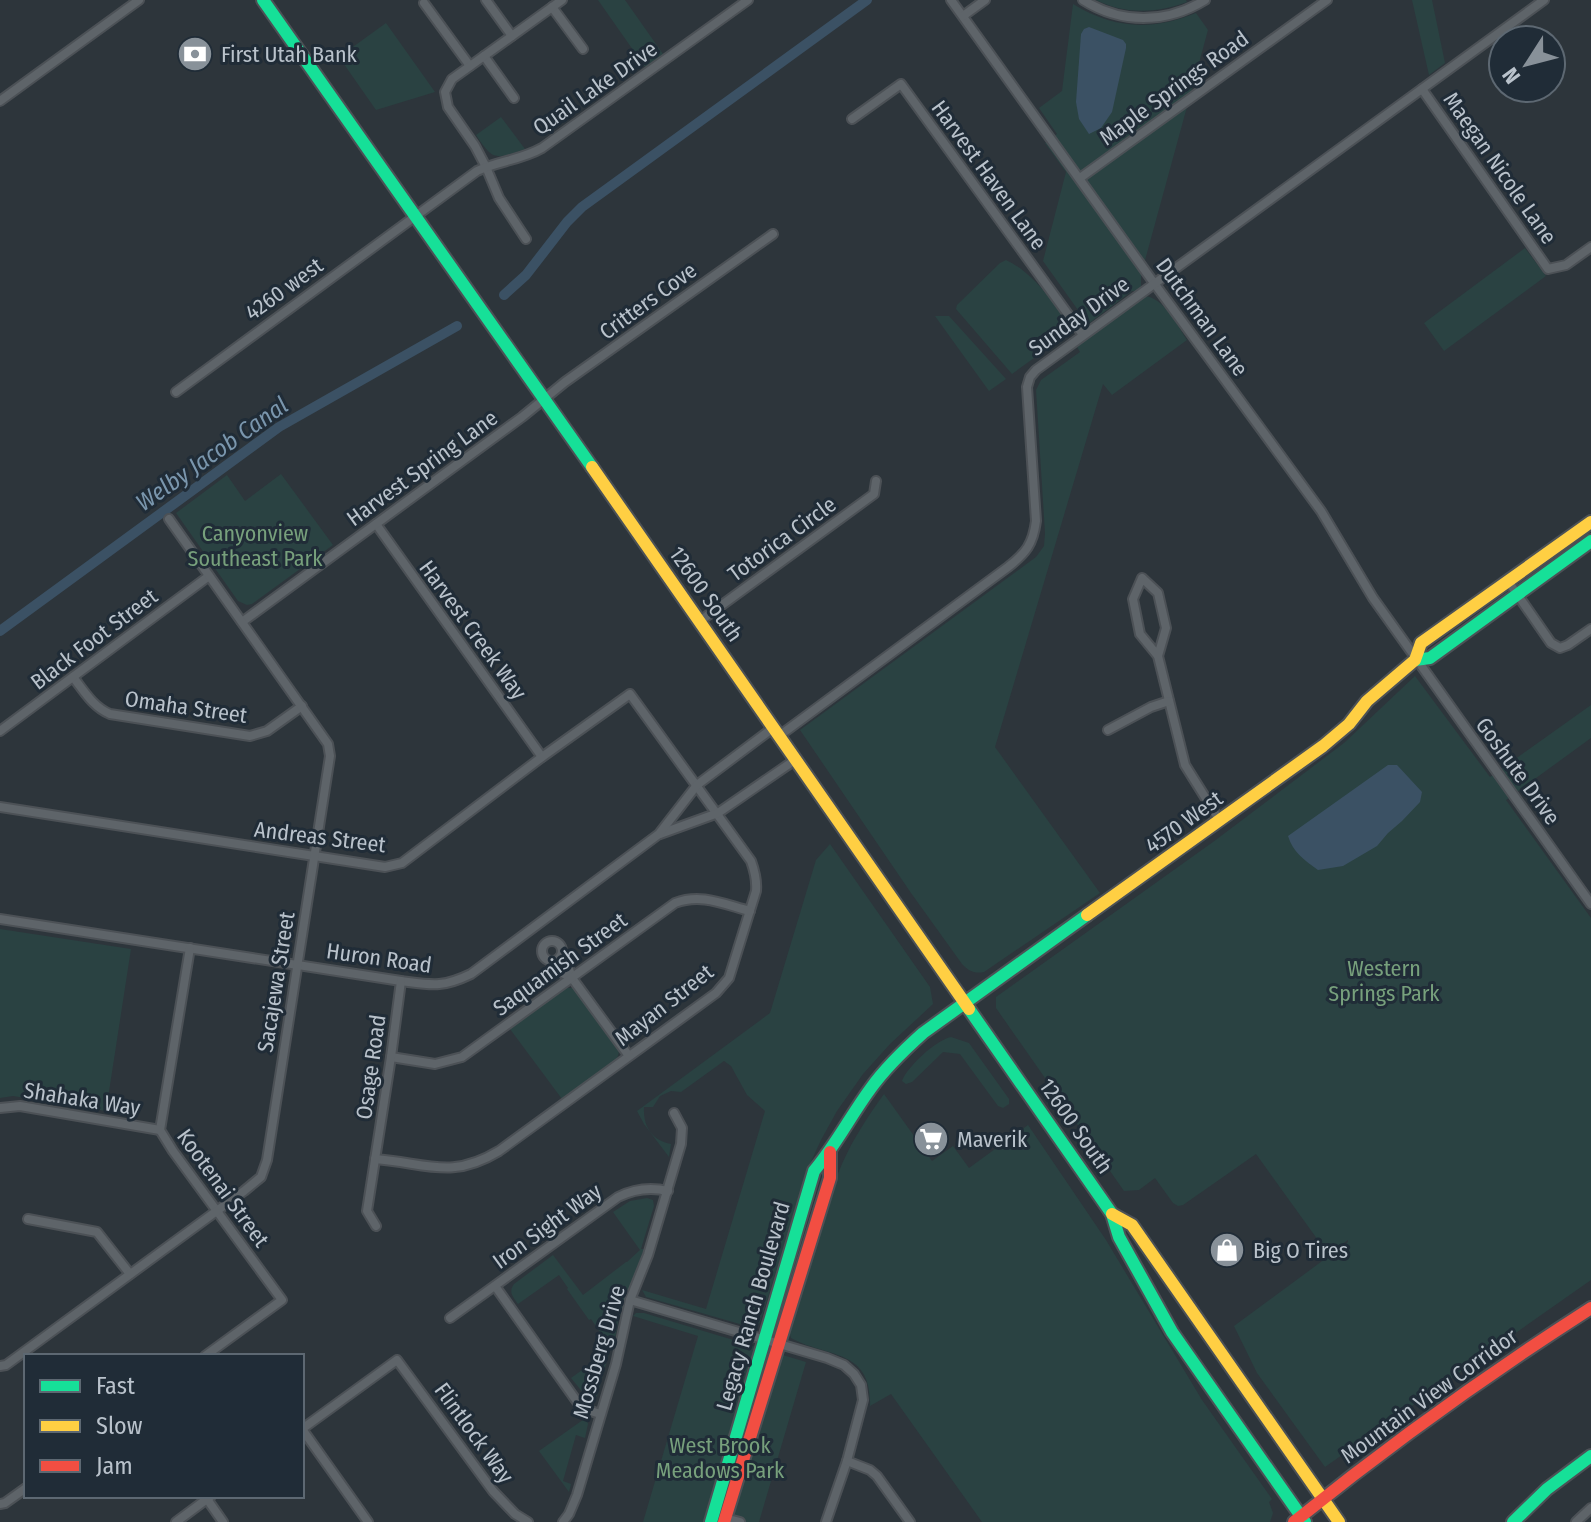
<svg xmlns="http://www.w3.org/2000/svg" width="1591" height="1522" viewBox="0 0 1591 1522" font-family="'Fira Sans Condensed',sans-serif">
	<rect width="100%" height="100%" fill="#2d353b"/>
	<g fill="#2a4242">
		<path d="M598 0H625L663 54 645 67Z"/>
		<path d="M1096 0H1186L1187 2C1157 13 1126 15 1096 0Z"/>
		<path d="M1412 0H1432L1445 63 1429 75Z"/>
		<path d="M1073 4C1114 29 1151 31 1196 13L1208 30 1141 275V286L1137 291H1132L1088 324 1043 261 1066 172 1045 143 1057 134 1039 108 1062 91Z"/>
		<path d="M386 23 435 92 376 110 339 57Z"/>
		<path d="M501 117 525 149C495 159 494 162 476 135Z"/>
		<path d="M1525 248 1546 276 1444 351 1424 323Z"/>
		<path d="M1006 260C1037 275 1053 304 1073 330L1012 374 956 309 957 305 1000 263Z"/>
		<path d="M1144 296C1164 297 1177 325 1187 340L1112 395 1103 384 995 747 1100 893 984 972C974 974 969 971 962 964L911 893 800 730 1036 557 1044 546 1045 533 1036 390 1041 380 1080 352 1077 347Z"/>
		<path d="M935 316H949L1006 379 989 391Z"/>
		<path d="M281 474 333 545 252 604 247 605 238 601 176 513 227 475 245 501Z"/>
		<path d="M1415 676 1490 777 1591 705V738L1506 800 1591 918V1280L1325 1467 1257 1373 1234 1326 1348 1242V1240L1328 1254 1256 1154 1183 1205 1178 1206 1173 1203 1155 1178 1139 1190 1124 1191 996 1008V997L1213 842 1344 743Z"/>
		<path d="M830 844 930 987 933 1004 890 1044 863 1074 837 1111 821 1140 809 1166 761 1320 758 1325 750 1327 646 1297 642 1290 706 1309 765 1111 747 1095 731 1066 724 1061 681 1092 671 1091 660 1096 653 1107H644C643 1127 652 1140 671 1144L669 1157 644 1124 637 1111 770 1013 816 860Z"/>
		<path d="M0 929 131 949 106 1111 13 1096 0 1098Z"/>
		<path d="M566 988H574L619 1052 617 1059 562 1099 510 1029Z"/>
		<path d="M951 1037 969 1043 1009 1099V1104L1003 1108 998 1106 960 1054 943 1052 912 1082 906 1084 902 1081C907 1067 936 1040 951 1037Z"/>
		<path d="M884 1094 932 1161 953 1146 969 1168 1028 1125 1106 1240 1202 1400 1272 1499 1269 1502 1273 1513 1270 1522H982L891 1394 870 1406C872 1348 827 1358 791 1338L789 1331C806 1276 819 1217 842 1164 853 1139 868 1116 884 1094Z"/>
		<path d="M647 1198 653 1200 654 1206 641 1249H644L619 1317 613 1350H610L597 1396 593 1400H589L571 1378 610 1350 599 1334 600 1332 591 1319 589 1320 567 1289 568 1288 559 1275 518 1304C513 1297 508 1292 514 1284L553 1255 583 1295 626 1262H627L640 1250 613 1212 630 1201Z"/>
		<path d="M636 1313H644L806 1362 759 1522H643L698 1336 633 1316Z"/>
		<path d="M587 1417 589 1418 587 1420 588 1424 585 1438 576 1435 563 1481 571 1484 569 1492 539 1451Z"/>
	</g>
	<g fill="#3b5164">
		<path d="M1089 27 1123 40 1126 44V48L1112 112 1101 128 1089 134 1079 119 1076 102 1081 34 1084 29Z"/>
		<path d="M1388 765H1397L1422 792 1420 802 1402 821 1388 833 1377 846 1343 866 1318 870C1304 860 1293 852 1288 836Z"/>
	</g>
	<g fill="none" stroke-linecap="round" stroke-linejoin="round">
		<g stroke="#3b5164" stroke-width="10">
			<path d="M504 295 526 275 567 222 582 207 867 0"/>
			<path d="M0 631 279 427 457 326"/>
		</g>
		<g stroke="#4c5156" stroke-width="12">
			<g id="street">
				<path d="M486 0 512 36"/>
				<path d="M951 0 1154 283 1321 511 1373 598 1591 904"/>
				<path d="M1083 0C1121 24 1166 24 1205 0"/>
				<path d="M424 3 470 66"/>
				<path d="M552 7 583 49"/>
				<path d="M963 16 985 0"/>
				<path d="M484 56 514 98"/>
				<path d="M1422 89 1548 269 1566 265 1591 247"/>
				<path d="M0 101 139 0"/>
				<path d="M852 119 901 84 1083 335"/>
				<path d="M1080 178 1327 0"/>
				<path d="M526 239 499 198 486 167 475 146 448 107 445 92 452 79 562 0"/>
				<path d="M176 392 477 171C498 161 521 160 542 148L748 0"/>
				<path d="M376 524 542 757"/>
				<path d="M1508 581 1551 643 1560 648 1568 645 1591 629"/>
				<path d="M700 621 874 494 876 481"/>
				<path d="M242 622 522 417 565 382 773 234"/>
				<path d="M1158 656 1166 628 1158 593 1142 578 1133 599 1140 634 1158 656 1185 765 1220 821"/>
				<path d="M73 677C84 691 93 707 110 714L250 736 267 731 302 706"/>
				<path d="M1108 730 1151 707 1169 701"/>
				<path d="M0 731 209 576"/>
				<path d="M779 736 1008 567C1026 553 1033 544 1036 521L1027 387 1030 377 1036 370 1544 0"/>
				<path d="M0 807 385 867 402 863 542 757 630 694 751 861C755 872 757 880 756 891L729 978 716 993 499 1151C451 1180 427 1163 375 1159"/>
				<path d="M660 834 718 813 795 760"/>
				<path d="M0 919 401 981C432 985 442 988 471 974L659 834 697 785 773 728"/>
				<circle cx="552" cy="951" r="10"/>
				<path d="M190 948 160 1130 173 1151 282 1300 205 1356"/>
				<path d="M560 957 569 969 572 978 629 1056"/>
				<path d="M554 961 564 974 572 978"/>
				<path d="M391 1057 435 1064 462 1057 675 903C701 893 723 904 750 911"/>
				<path d="M0 1108 20 1106 160 1130"/>
				<path d="M28 1219 97 1232 130 1274"/>
				<path d="M376 1226 367 1211 391 1057 401 981"/>
				<path d="M495 1286 578 1403 591 1411 600 1414"/>
				<path d="M630 1300 827 1358 844 1365 854 1374 861 1385 863 1400 847 1461 826 1522"/>
				<path d="M450 1318 618 1197C634 1189 651 1187 668 1191"/>
				<path d="M0 1366 6 1365 244 1191 261 1177 267 1160 330 756 328 744 169 519"/>
				<path d="M847 1461 870 1470 877 1476 910 1522"/>
				<path d="M207 1499 223 1522"/>
				<path d="M0 1504 5 1503 26 1488"/>
				<path d="M725 1518 740 1522"/>
				<path d="M176 1522 211 1496"/>
				<path d="M368 1522 302 1429 397 1360 493 1491 515 1514 528 1522"/>
				<path d="M563 1522 569 1514 577 1495 616 1364 630 1300 648 1255 681 1144 682 1128 674 1113"/>
				<path d="M1576 1522 1591 1508"/>
			</g>
		</g>
		<g stroke="#4c5156" stroke-width="16">
			<g id="fast">
				<path d="M263 0 592 467"/>
				<path d="M1415 660 1430 658 1591 541"/>
				<path d="M969 1009 1112 1214 1119 1237 1172 1332 1305 1522"/>
				<path d="M711 1522 814 1171C836 1145 851 1115 871 1088 886 1067 904 1050 923 1033L1087 915"/>
				<path d="M1513 1522 1547 1489 1591 1456"/>
			</g>
		</g>
		<g stroke="#4c5156" stroke-width="16">
			<g id="slow">
				<path d="M592 467 969 1009"/>
				<path d="M1087 915 1323 746 1349 724 1367 701 1415 660 1421 643 1591 522"/>
				<path d="M1112 1214 1132 1225 1339 1522"/>
			</g>
		</g>
		<g stroke="#4c5156" stroke-width="16">
			<g id="jam">
				<path d="M724 1522 830 1178V1152"/>
				<path d="M1294 1522C1389 1445 1488 1374 1591 1308"/>
			</g>
		</g>
		<use href="#street" stroke="#5e6469" stroke-width="8"/>
		<use href="#fast" stroke="#16e098" stroke-width="12"/>
		<use href="#slow" stroke="#ffcf43" stroke-width="12"/>
		<use href="#jam" stroke="#f24e42" stroke-width="12"/>
	</g>
	<defs>
		<g id="bank-disc" transform="scale(1.8)"><circle r="9.5" fill="#889199" stroke="#202c37"/><path d="M-6-4H6V4H-6ZM0-2.3a2.3 2.3 0 1 0 0 4.6a2.3 2.3 0 1 0 0-4.6Z" fill="#fff"/></g>
		<g id="supermarket-disc" transform="scale(1.8)"><circle r="9.5" fill="#889199" stroke="#202c37"/><path d="M-6-5.5h2.5l.6 2H6L4.5 2H-2.5L-4.4-4H-6ZM-1.5 3.2a1.3 1.3 0 1 0 .1 0ZM3 3.2a1.3 1.3 0 1 0 .1 0Z" fill="#fff"/></g>
		<g id="shop-disc" transform="scale(1.8)"><circle r="9.5" fill="#889199" stroke="#202c37"/><path d="M-5-2.5h2.3a2.7 3.5 0 0 1 5.4 0H5L5.5 6h-11ZM-1.5-2.5h3a1.5 2.3 0 0 0-3 0Z" fill="#fff"/></g>
	</defs>
	<g fill-rule="evenodd">
		<use href="#bank-disc" x="195" y="54"/>
		<use href="#supermarket-disc" x="931" y="1139"/>
		<use href="#shop-disc" x="1227" y="1250"/>
	</g>
	<g text-anchor="middle" dominant-baseline="central" stroke-width="6" stroke-linejoin="round" paint-order="stroke">
		<g font-size="22" fill="#b9c2cb" stroke="#202c37" text-anchor="start">
			<text x="221" y="54">First Utah Bank</text>
			<text x="957" y="1139">Maverik</text>
			<text x="1253" y="1250">Big O Tires</text>
		</g>
		<g font-size="22" fill="#b9c2cb" stroke="#202c37">
			<text transform="translate(595 88) rotate(-35)">Quail Lake Drive</text>
			<text transform="translate(1174 88) rotate(-36)">Maple Springs Road</text>
			<text transform="translate(1500 168) rotate(55)">Maegan Nicole Lane</text>
			<text transform="translate(989 175) rotate(54)">Harvest Haven Lane</text>
			<text transform="translate(284 289) rotate(-36)">4260 west</text>
			<text transform="translate(648 301) rotate(-36)">Critters Cove</text>
			<text transform="translate(1079 316) rotate(-36)">Sunday Drive</text>
			<text transform="translate(1202 317) rotate(54)">Dutchman Lane</text>
			<text transform="translate(422 468) rotate(-36)">Harvest Spring Lane</text>
			<text transform="translate(782 539) rotate(-36)">Totorica Circle</text>
			<text transform="translate(706 594) rotate(55)">12600 South</text>
			<text transform="translate(473 630) rotate(54)">Harvest Creek Way</text>
			<text transform="translate(94 639) rotate(-37)">Black Foot Street</text>
			<text transform="translate(186 707) rotate(8)">Omaha Street</text>
			<text transform="translate(1518 771) rotate(54)">Goshute Drive</text>
			<text transform="translate(1184 822) rotate(-36)">4570 West</text>
			<text transform="translate(320 837) rotate(7)">Andreas Street</text>
			<text transform="translate(379 958) rotate(8)">Huron Road</text>
			<text transform="translate(560 964) rotate(-36)">Saquamish Street</text>
			<text transform="translate(276 982) rotate(-81)">Sacajewa Street</text>
			<text transform="translate(664 1005) rotate(-38)">Mayan Street</text>
			<text transform="translate(371 1067) rotate(-82)">Osage Road</text>
			<text transform="translate(82 1099) rotate(9)">Shahaka Way</text>
			<text transform="translate(1076 1126) rotate(55)">12600 South</text>
			<text transform="translate(223 1188) rotate(54)">Kootenai Street</text>
			<text transform="translate(547 1226) rotate(-36)">Iron Sight Way</text>
			<text transform="translate(753 1306) rotate(-74)">Legacy Ranch Boulevard</text>
			<text transform="translate(599 1352) rotate(-74)">Mossberg Drive</text>
			<text transform="translate(1429 1396) rotate(-36)">Mountain View Corridor</text>
			<text transform="translate(474 1433) rotate(54)">Flintlock Way</text>
		</g>
		<g font-size="22" fill="#77a07c" stroke="#202c37">
			<text x="255" y="533">Canyonview<tspan x="255" dy="25">Southeast Park</tspan></text>
			<text x="1384" y="968">Western<tspan x="1384" dy="25">Springs Park</tspan></text>
			<text x="720" y="1445">West Brook<tspan x="720" dy="25">Meadows Park</tspan></text>
		</g>
		<g font-size="24" font-style="italic" fill="#7a96ad" stroke="#202c37">
			<text transform="translate(212 454) rotate(-35)">Welby Jacob Canal</text>
		</g>
	</g>
	<rect x="24" y="1354" width="280" height="144" fill="#202c37" stroke="#5d6872" stroke-width="2"/>
	<rect x="40" y="1380" width="40" height="12" fill="#16e098" stroke="#5d6872" stroke-width="2"/>
	<text x="96" y="1394" font-size="24" fill="#b9c2cb">Fast</text>
	<rect x="40" y="1420" width="40" height="12" fill="#ffcf43" stroke="#5d6872" stroke-width="2"/>
	<text x="96" y="1434" font-size="24" fill="#b9c2cb">Slow</text>
	<rect x="40" y="1460" width="40" height="12" fill="#f24e42" stroke="#5d6872" stroke-width="2"/>
	<text x="96" y="1474" font-size="24" fill="#b9c2cb">Jam</text>
	<g transform="translate(1527 64) rotate(234)"><circle r="38" fill="#202c37" stroke="#5d6872" stroke-width="2"/>
	<path d="M0-6L14 30L0 20L-14 30Z" fill="#889199"/>
	<text y="-12" font-size="22" font-weight="bold" text-anchor="middle" fill="#b9c2cb">N</text>
	</g>
</svg>
